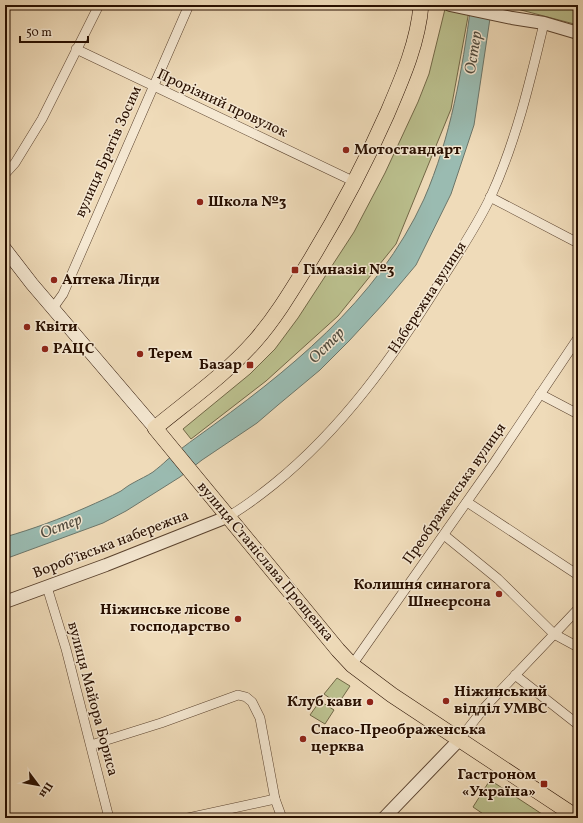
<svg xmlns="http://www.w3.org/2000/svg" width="583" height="823" viewBox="0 0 583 823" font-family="Vollkorn,serif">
	<rect width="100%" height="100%" fill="#efdbb9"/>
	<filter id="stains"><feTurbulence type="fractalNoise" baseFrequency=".005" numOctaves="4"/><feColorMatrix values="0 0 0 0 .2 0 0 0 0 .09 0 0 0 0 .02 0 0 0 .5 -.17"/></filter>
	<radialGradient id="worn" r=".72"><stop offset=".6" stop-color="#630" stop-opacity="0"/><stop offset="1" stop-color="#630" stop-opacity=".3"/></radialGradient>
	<g fill="#bbc08e" stroke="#726847">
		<path d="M446 5 469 11 451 109 396 244 338 316 266 381 191 439 183 429 250 374 275 349 298 318 354 232 385 173 418 102 429 74Z"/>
		<path d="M502 5H578V25Z"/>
		<path d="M337 678 350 686 338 704 324 694Z"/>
		<path d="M320 701 334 710 325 724 310 715Z"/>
		<path d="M490 780 545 816 544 818H489L473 807Z"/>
	</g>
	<path fill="#9abbb1" stroke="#6c766a" d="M471 5H492L474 125 451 194 416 265 384 303 349 341 320 370 278 405 257 423 202 460 180 477 126 511 103 523 5 559V537C33 529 60 519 87 507 98 502 110 497 121 491 125 488 129 485 133 483 140 479 147 476 153 472 158 468 163 464 167 460 177 452 187 444 197 437 287 372 377 302 424 199 451 137 462 71 471 5Z"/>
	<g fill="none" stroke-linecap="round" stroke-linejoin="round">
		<g stroke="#5a422e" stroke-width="10">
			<g id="minor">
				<path d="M76 49 355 182"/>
				<path d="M5 174 15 163 42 119 99 5"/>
				<path d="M490 197 578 243"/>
				<path d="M53 308 63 294 189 5"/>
				<path d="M540 394 578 414"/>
				<path d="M467 502 578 575"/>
				<path d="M227 517C244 508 259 496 274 484 342 429 394 356 440 282 458 254 477 226 491 196 516 141 530 82 544 23"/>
				<path d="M444 535 498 579 554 634 578 647"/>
				<path d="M47 587 66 649 109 818"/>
				<path d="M352 665 494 463 578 338"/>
				<path d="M515 675 576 723"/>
				<path d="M459 740 485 707 578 609"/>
				<path d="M91 745 161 723 238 695 246 697 252 702 260 718 275 799 282 818"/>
				<path d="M188 818 275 799"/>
			</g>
		</g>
		<g stroke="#5a422e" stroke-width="14">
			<g id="tertiary">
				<path d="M450 5 512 18 544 23 578 33"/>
				<path d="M5 602 106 565 227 517"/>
				<path d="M384 818 459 740"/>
			</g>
		</g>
		<g stroke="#280f00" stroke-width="14">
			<path id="secondary" d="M5 249 32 284 155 428"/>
		</g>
		<g stroke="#280f00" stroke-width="16">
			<path id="primary" d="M421 5C418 43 402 79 387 114 364 166 338 215 308 264 292 290 276 317 255 341 226 374 189 400 155 428L338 650 352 665 392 695 578 818"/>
		</g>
		<use href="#minor" stroke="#f5e8d2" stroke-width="9"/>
		<use href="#tertiary" stroke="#f5e8d2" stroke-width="12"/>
		<use href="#secondary" stroke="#f5e8d2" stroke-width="13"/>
		<use href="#primary" stroke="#efdbb9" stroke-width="15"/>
	</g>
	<g fill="#8f2418" stroke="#f5e8d2" stroke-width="1.5">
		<circle cx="346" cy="150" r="4"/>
		<circle cx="200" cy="202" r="4"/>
		<rect x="291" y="266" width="8" height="8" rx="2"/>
		<circle cx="54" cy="280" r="4"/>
		<circle cx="27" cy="327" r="4"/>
		<circle cx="45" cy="349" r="4"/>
		<circle cx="140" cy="354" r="4"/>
		<rect x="246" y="361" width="8" height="8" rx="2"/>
		<circle cx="499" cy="594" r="4"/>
		<circle cx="238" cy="619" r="4"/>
		<circle cx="446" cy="701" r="4"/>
		<circle cx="370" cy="702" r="4"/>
		<circle cx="303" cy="739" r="4"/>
		<rect x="540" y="780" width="8" height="8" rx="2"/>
	</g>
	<g text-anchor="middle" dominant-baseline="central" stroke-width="3" stroke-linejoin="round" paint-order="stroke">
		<g font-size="15" fill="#280f00" stroke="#f5e8d2">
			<text transform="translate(222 104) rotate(25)">Прорізний провулок</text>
			<text transform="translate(109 152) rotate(-66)">вулиця Братів Зосим</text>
			<text transform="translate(428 298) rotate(-57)">Набережна вулиця</text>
			<text transform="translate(455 494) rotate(-55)">Преображенська вулиця</text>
			<text transform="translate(111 545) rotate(-21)">Воробʼївська набережна</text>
			<text transform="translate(265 562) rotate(50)">вулиця Станіслава Прощенка</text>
			<text transform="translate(92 699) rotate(75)">вулиця Майора Бориса</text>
		</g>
		<g font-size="15" font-weight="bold" fill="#280f00" stroke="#f5e8d2" text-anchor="start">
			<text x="354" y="150">Мотостандарт</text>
			<text x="208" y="202">Школа №3</text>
			<text x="303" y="270">Гімназія №3</text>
			<text x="62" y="280">Аптека Лігди</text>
			<text x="35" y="327">Квіти</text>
			<text x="53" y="349">РАЦС</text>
			<text x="148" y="354">Терем</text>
			<text x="242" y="365" text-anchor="end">Базар</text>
			<text x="491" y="585" text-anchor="end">Колишня синагога<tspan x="491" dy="17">Шнеєрсона</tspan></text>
			<text x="230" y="610" text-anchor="end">Ніжинське лісове<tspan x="230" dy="17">господарство</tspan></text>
			<text x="454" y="692">Ніжинський<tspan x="454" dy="17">відділ УМВС</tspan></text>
			<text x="362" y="702" text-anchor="end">Клуб кави</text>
			<text x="311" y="730">Спасо-Преображенська<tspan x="311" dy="17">церква</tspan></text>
			<text x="536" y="775" text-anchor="end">Гастроном<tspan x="536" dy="17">«Україна»</tspan></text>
		</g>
		<g font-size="16" font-style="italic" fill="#504b3e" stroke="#f5e8d2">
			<text transform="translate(474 53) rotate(-81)">Остер</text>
			<text transform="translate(327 346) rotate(-45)">Остер</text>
			<text transform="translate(61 527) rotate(-21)">Остер</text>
		</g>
	</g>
	<rect width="583" height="823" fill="none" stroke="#efdbb9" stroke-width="20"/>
	<rect x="6" y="6" width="571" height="811" fill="none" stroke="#280f00" stroke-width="2"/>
	<rect x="10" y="10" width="563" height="803" fill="none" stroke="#280f00"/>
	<g transform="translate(38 785) rotate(122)" stroke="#f5e8d2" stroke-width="3" paint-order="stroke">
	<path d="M0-3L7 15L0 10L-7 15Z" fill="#280f00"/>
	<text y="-6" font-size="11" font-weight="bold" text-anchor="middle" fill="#280f00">Пн</text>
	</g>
	<path d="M20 36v6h68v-6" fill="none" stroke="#280f00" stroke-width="2"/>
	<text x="26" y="36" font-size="12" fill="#280f00" stroke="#f5e8d2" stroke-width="3" paint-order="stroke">50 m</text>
	<rect width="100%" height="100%" filter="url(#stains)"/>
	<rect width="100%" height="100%" fill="url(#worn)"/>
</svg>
